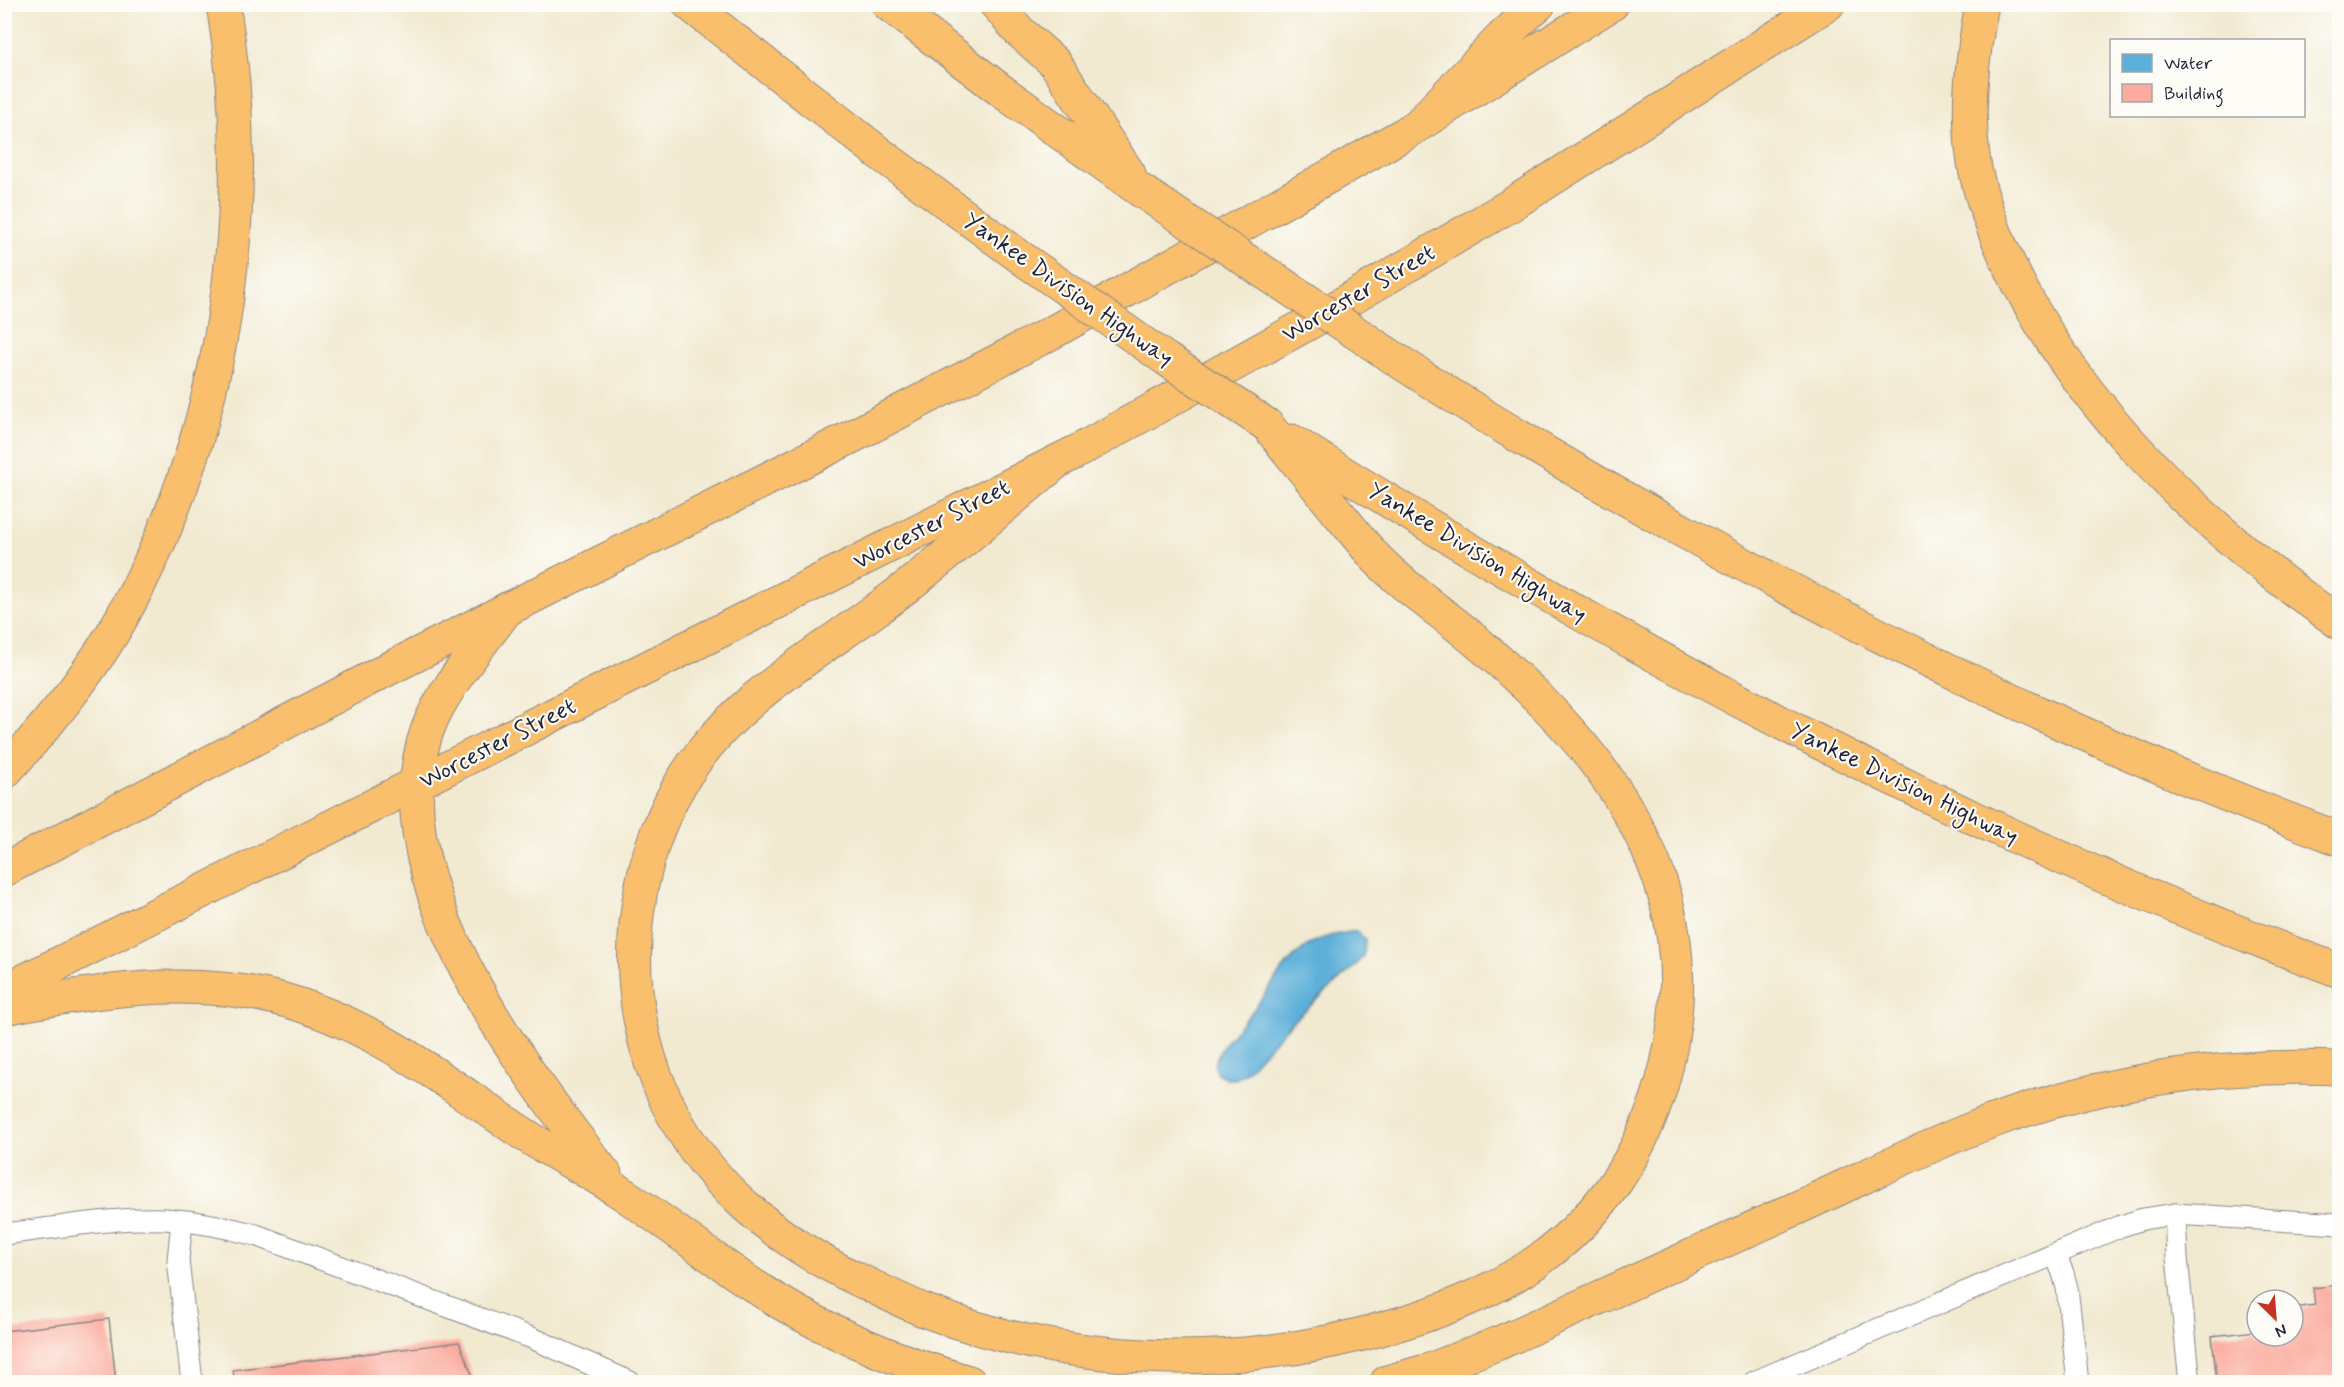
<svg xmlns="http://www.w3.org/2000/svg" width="2344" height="1387" viewBox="0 0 2344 1387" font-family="Mynerve,sans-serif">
	<rect width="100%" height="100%" fill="#fdfcf7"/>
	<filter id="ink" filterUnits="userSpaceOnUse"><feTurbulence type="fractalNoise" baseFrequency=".0167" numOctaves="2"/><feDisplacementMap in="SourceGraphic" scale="12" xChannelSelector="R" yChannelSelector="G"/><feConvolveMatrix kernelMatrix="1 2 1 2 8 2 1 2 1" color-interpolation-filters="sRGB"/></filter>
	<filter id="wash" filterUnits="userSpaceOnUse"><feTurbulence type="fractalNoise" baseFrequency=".008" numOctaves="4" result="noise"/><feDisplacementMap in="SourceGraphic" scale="24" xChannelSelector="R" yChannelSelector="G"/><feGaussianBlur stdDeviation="1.35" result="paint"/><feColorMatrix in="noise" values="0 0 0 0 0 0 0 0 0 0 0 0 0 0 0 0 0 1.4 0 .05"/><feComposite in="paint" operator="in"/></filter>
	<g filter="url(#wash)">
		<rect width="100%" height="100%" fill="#f1e9d0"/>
		<path fill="#5db0d9" stroke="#40698a" stroke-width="1.5" d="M1356 931 1365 939 1364 954 1356 965 1290 1024 1245 1073 1235 1079H1227L1217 1073 1214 1064C1222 1041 1239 1028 1254 1009 1271 987 1287 957 1312 943 1326 935 1340 934 1356 931Z"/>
		<g id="blocks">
			<g fill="#fbac9e">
				<path d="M2340 1285V1382H2217L2212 1336 2257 1331V1336H2293V1308L2315 1305 2313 1288Z"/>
				<path d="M109 1319 116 1382H4V1331Z"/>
				<path d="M459 1342 475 1382H235L233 1370Z"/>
			</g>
		</g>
	</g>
	<g filter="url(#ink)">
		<use href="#blocks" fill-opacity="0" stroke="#8a8686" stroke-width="1.5"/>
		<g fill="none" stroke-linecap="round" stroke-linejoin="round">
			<g stroke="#8a8686" stroke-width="23">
				<g id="service">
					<path d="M2175 1214 2177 1258 2190 1382"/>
					<path d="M182 1221 178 1260 192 1382"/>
					<path d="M4 1234C56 1228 113 1217 165 1219 196 1221 226 1227 256 1235L532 1338 630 1382"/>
					<path d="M2055 1254 2063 1273 2067 1288 2078 1382"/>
					<path d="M1754 1382 2121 1226 2143 1219 2175 1214 2340 1224"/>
				</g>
			</g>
			<g stroke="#8a8686" stroke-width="35">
				<g id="trunk">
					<path d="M4 870 390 668 853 436 1053 332 1404 134 1612 4"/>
					<path d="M4 991 1076 452 1318 318 1509 206 1828 4"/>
				</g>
			</g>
			<g stroke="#8a8686" stroke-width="35">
				<g id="motorway">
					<path d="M689 4 879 153 1023 259"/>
					<path d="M888 4 1003 92 1140 190"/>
					<path d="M996 4 1019 31 1055 63 1129 174"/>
					<path d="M1982 4C1972 57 1966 110 1974 163 1980 197 1993 230 2008 262 2077 410 2207 531 2340 623"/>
					<path d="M1419 124 1502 37 1539 4"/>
					<path d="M1388 354C1486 419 1589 479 1692 536 1901 652 2116 756 2340 839"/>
					<path d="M1292 441C1624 650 1970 835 2340 971"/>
					<path d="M1057 462C1002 507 949 555 892 598 821 652 737 696 687 773 641 844 625 936 640 1019 663 1145 749 1228 861 1281 882 1291 903 1302 926 1311 1078 1369 1246 1371 1402 1323 1451 1308 1501 1288 1543 1257 1602 1214 1642 1153 1662 1083 1679 1024 1682 961 1666 900 1636 789 1550 702 1464 631 1434 607 1402 585 1376 558 1363 544 1351 528 1339 514 1315 484 1291 455 1267 425"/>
					<path d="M507 609C481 645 442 689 427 731 376 877 520 1066 605 1174"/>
					<path d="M4 773C48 725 91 673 122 617 224 434 258 210 223 4"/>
					<path d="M4 1008C94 991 187 976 276 998 366 1020 441 1078 516 1129 548 1151 584 1168 617 1190 671 1225 721 1266 776 1300 836 1336 902 1363 969 1382"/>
					<path d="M1387 1382 1432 1369 1499 1343C1598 1298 1697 1253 1797 1208 1857 1181 1917 1150 1979 1126 2095 1082 2216 1063 2340 1068"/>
				</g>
			</g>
			<use href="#service" stroke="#fff" stroke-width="21"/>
			<use href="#trunk" stroke="#f9bf6d" stroke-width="33"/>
			<use href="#motorway" stroke="#f9bf6d" stroke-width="33"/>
			<g stroke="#8a8686" stroke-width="35" stroke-linecap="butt">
				<g id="motorway-bridge">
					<path d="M1140 190 1388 354"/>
					<path d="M1023 259 1166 359 1267 425"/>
				</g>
			</g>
			<use href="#motorway-bridge" stroke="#f9bf6d" stroke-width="33"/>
		</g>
	</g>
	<g text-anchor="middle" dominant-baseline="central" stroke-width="4.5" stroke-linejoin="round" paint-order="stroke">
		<g font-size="24" fill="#22223b" stroke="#fdfcf7">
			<text transform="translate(1068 290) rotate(35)">Yankee Division Highway</text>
			<text transform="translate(1359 294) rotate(-30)">Worcester Street</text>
			<text transform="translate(932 525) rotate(-27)">Worcester Street</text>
			<text transform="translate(1477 553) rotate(31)">Yankee Division Highway</text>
			<text transform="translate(498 744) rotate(-27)">Worcester Street</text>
			<text transform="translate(1904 784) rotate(26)">Yankee Division Highway</text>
		</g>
	</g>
	<rect width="2344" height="1387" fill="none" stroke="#fdfcf7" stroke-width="24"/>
	<rect x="2110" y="39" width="195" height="78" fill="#fdfcf7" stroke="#a5a5ac" stroke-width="1.5"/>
	<rect x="2122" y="54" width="30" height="18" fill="#5db0d9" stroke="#a5a5ac" stroke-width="1.5"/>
	<text x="2164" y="69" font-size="18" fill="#22223b">Water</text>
	<rect x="2122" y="84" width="30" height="18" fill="#fbac9e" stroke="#a5a5ac" stroke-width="1.5"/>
	<text x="2164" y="99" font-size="18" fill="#22223b">Building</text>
	<g transform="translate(2275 1318) rotate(155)"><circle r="28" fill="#fdfcf7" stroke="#a5a5ac" stroke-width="1.5"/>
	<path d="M0-4.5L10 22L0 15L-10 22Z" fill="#c8321e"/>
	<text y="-9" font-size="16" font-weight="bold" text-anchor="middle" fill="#22223b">N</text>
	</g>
</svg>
